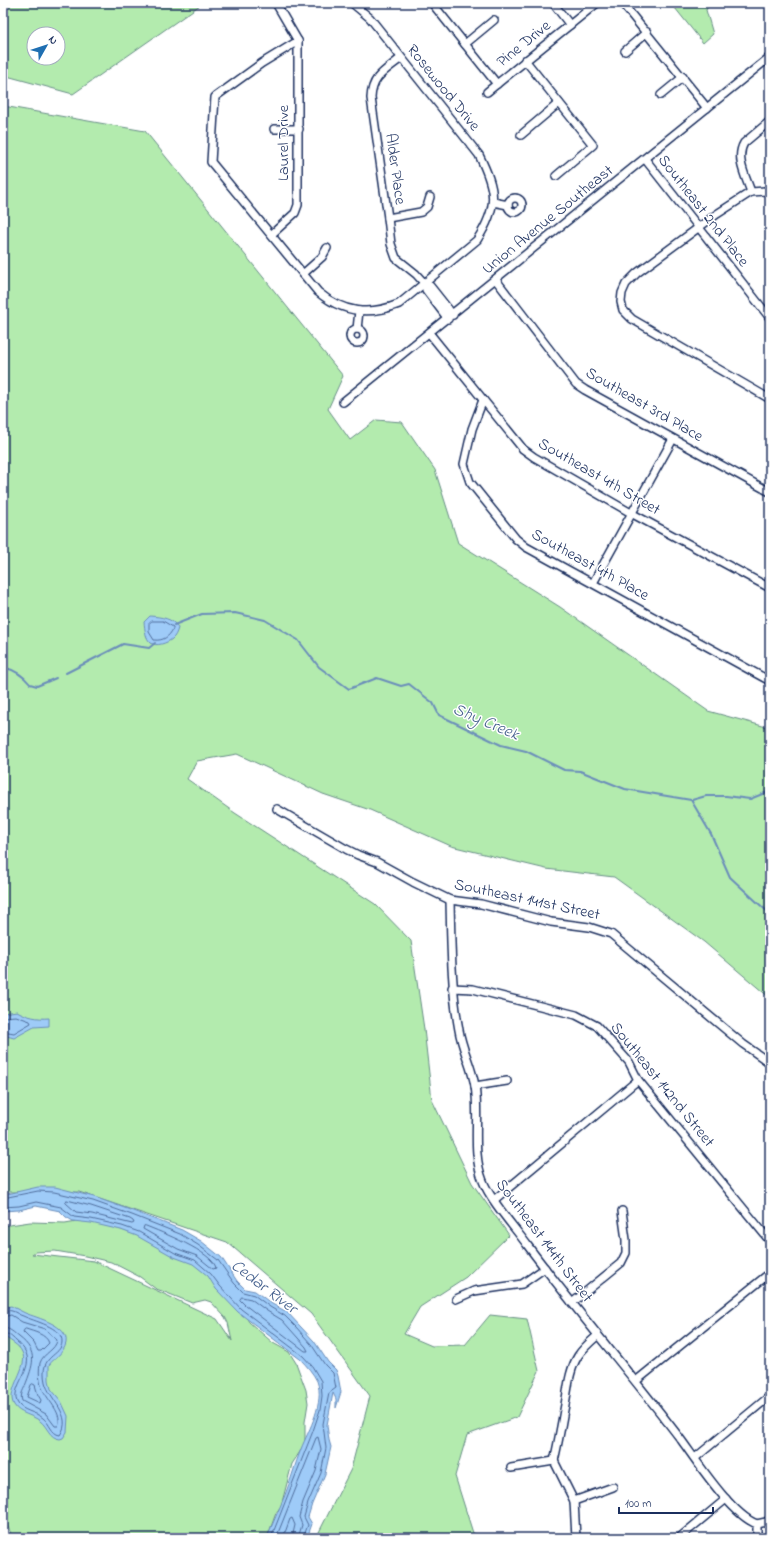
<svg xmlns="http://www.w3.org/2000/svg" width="773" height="1541" viewBox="0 0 773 1541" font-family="'Indie Flower',sans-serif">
	<rect width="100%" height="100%" fill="#fff"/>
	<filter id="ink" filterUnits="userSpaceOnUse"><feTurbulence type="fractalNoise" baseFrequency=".025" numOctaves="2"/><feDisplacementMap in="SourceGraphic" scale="8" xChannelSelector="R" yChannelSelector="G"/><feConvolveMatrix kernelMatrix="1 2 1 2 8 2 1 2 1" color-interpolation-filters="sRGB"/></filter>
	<g filter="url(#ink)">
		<g fill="#b3ebae" stroke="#678d86" fill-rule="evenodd">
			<path d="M3 3H203L73 94 3 75ZM34 34H58V58H34Z"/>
			<path d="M671 3H710L706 10 713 34 703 43Z"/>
			<path d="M3 106 145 131 343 376 328 409 350 440 376 420 402 422 435 470 458 543 560 607 708 711 770 728V998L704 942 614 877 546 869 451 846 370 810 323 794 237 754 197 761 187 779 235 813 375 904 411 941 424 1029 432 1100 472 1183 509 1235 466 1277 420 1307 404 1334 432 1346 465 1345 490 1315 527 1319 539 1371 517 1417 467 1435 455 1476 473 1533 484 1538H316L351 1469 370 1396 311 1314 227 1242 79 1192H3Z"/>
			<path d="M89 1219 187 1252 242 1310 249 1322 273 1343 289 1352 296 1363 306 1390 308 1403 305 1422V1442L303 1447 292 1464 281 1506 276 1513 267 1538H13L3 1516V1226L30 1222 65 1223ZM55 1251 85 1256 111 1262 140 1277 156 1289 162 1291 192 1303 205 1300 211 1302 225 1317 228 1323 232 1341 217 1319 94 1261 32 1254 35 1252Z"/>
		</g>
		<g fill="#9ecbf8" stroke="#6a8dba">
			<path d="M150 616C161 617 173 618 178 628 177 632 175 637 172 639 167 643 156 647 151 643 145 638 145 629 144 622Z"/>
			<path d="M17 1011C28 1017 37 1019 49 1018V1026L34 1027 14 1038 3 1035V1013Z"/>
			<path d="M38 1187H55L94 1197 133 1211 182 1230 201 1241 221 1257 237 1281 245 1289 255 1291 272 1304 287 1312 314 1341 328 1362 336 1370 338 1376 341 1392 336 1408V1399L333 1393 327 1425 329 1440 331 1447 325 1474 312 1504 308 1517 312 1524 307 1538H267C272 1524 279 1510 285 1495 291 1480 295 1464 301 1449 309 1429 325 1403 317 1381 313 1373 307 1366 300 1359L238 1312 216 1289 208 1276 193 1264 174 1257 137 1236 121 1230 91 1223 73 1221 66 1217 60 1211 36 1206 19 1210 3 1211V1195Z"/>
			<path d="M11 1306C16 1308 20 1311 25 1313 37 1318 69 1325 66 1343 64 1353 54 1358 49 1365V1380L51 1389 61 1401 68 1416 67 1432 63 1438 60 1439C49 1438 48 1427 40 1421 33 1415 19 1414 14 1405 5 1390 30 1366 22 1352 19 1345 9 1340 3 1336V1308Z"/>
		</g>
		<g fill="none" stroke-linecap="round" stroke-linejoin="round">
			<g stroke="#4f6d9c" stroke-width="1">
				<path d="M152 621H163L173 627V629C169 637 163 641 154 640L149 632V624Z"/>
				<path d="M3 1017 16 1016 30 1021 31 1023 14 1033 3 1031"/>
				<path d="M3 1198 38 1191 54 1192 93 1201 132 1215 180 1234 198 1245 218 1260 234 1283 243 1292 254 1295 270 1307 285 1316 296 1327 311 1344 325 1365 333 1373 336 1388 329 1393 323 1424 326 1448 321 1473 308 1503 304 1517 308 1525 303 1538"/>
				<path d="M67 1200 91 1206 130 1219 133 1221 134 1223 132 1224 92 1214 76 1212 66 1203Z"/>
				<path d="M3 1207 19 1206 36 1202 61 1207 74 1217 91 1219 122 1226 139 1232 175 1253 195 1260 211 1274 220 1286 241 1309 303 1356 312 1366 321 1381 322 1396 320 1410 313 1431 271 1538"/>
				<path d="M146 1226C161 1232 213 1252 216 1268L213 1269 197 1256 178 1249 143 1229 144 1226Z"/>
				<path d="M242 1297 251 1299 267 1311 282 1320 306 1347 308 1351H305L245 1305 240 1300Z"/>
				<path d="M3 1312C6 1311 9 1310 12 1311 16 1312 19 1315 23 1316 33 1321 63 1327 62 1342 61 1357 39 1354 45 1382 49 1399 74 1416 60 1435 51 1434 50 1423 43 1418 36 1412 21 1411 17 1402 9 1383 45 1363 16 1341 12 1337 8 1333 3 1333"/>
				<path d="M3 1317 11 1315 22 1322 45 1329 57 1340C56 1350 43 1353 40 1363 39 1368 39 1376 40 1381 42 1397 64 1411 58 1426H55L46 1414 22 1401C20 1395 23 1391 25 1386 33 1365 39 1352 19 1337 14 1333 10 1328 3 1328"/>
				<path d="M26 1329C34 1332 46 1334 49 1343L41 1351H38L34 1343 23 1332 24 1330Z"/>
				<path d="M33 1384 35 1385 38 1395 41 1400 40 1403 27 1397 31 1385Z"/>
				<path d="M276 1538 316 1438 318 1437 321 1449 316 1471 303 1502 299 1517 302 1525 298 1538"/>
				<path d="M283 1538 290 1519 292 1518 295 1525 292 1538"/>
			</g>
			<g stroke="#6a8dba" stroke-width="2">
				<path d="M174 625 202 614 235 613 265 620 298 640 319 667 349 689 377 678 401 686 409 684 433 703 439 715 501 745 526 751 564 770 580 771 625 789 691 800 711 834 730 877 770 914"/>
				<path d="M3 667C15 670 23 675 30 684L37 686 56 678"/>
				<path d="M66 673 123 644 149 648 155 643"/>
				<path d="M692 800 706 796H726L750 799 770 791"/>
			</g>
			<g stroke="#1b2f5e" stroke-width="10">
				<g id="minor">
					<path d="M282 3 277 5 298 41 262 63 215 97 211 162 318 292C343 313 369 316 399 304L477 240C499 206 496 190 479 155L370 18 352 3"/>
					<path d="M432 3 497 84"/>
					<path d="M553 3 570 25"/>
					<path d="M622 3 707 108"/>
					<path d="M465 44 494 20"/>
					<path d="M625 51 647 32"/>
					<path d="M401 58C385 71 372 76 371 98L388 218 391 244 396 258 416 274 425 284"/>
					<path d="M525 60 593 145 556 176"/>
					<path d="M487 92 597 3"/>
					<path d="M661 95 683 77"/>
					<path d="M274 129H299"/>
					<path d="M521 135 559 103"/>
					<path d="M645 159 770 318"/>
					<path d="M751 192C746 177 735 158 744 143L770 121"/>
					<path d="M770 193 765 191 751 192 717 214 637 273 626 284 622 293 621 302 623 310 632 319 770 399"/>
					<circle cx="515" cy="205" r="7"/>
					<path d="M493 202 508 205"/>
					<path d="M388 218 421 212 427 207 430 197"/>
					<path d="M272 234 295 213 298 205V41"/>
					<path d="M303 274 322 257 327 248"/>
					<path d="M496 280 576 384 585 390 770 492"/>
					<path d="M448 319 426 290 425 284 430 286 453 315"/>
					<circle cx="357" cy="336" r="7"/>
					<path d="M357 329 359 311"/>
					<path d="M430 334 523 449 534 457 631 513 770 588"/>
					<path d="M483 400 472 429 464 464 470 482 516 539 526 547 770 681"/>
					<path d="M343 402 770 57"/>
					<path d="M593 583 673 439"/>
					<path d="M277 809 346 849 358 855 377 862 413 882 450 900 481 904 551 922 589 927 611 934 743 1044 770 1063"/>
					<path d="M450 900C451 943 451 987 459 1030 462 1049 472 1067 475 1086 480 1117 471 1151 483 1181 490 1200 515 1228 528 1246 578 1313 632 1375 682 1441 698 1463 732 1515 757 1524V1538"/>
					<path d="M452 988 473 989 576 1015 597 1026 629 1062 638 1080 770 1241"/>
					<path d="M475 1086 507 1081"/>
					<path d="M494 1200 638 1080"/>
					<path d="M456 1299 474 1291 522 1284 545 1268"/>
					<path d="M572 1303 621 1263 626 1253V1240L622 1211"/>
					<path d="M636 1381 770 1273"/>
					<path d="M695 1458 770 1396"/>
					<path d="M554 1461C558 1444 561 1427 564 1410 568 1391 568 1372 578 1356 583 1348 590 1342 597 1336"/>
					<path d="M554 1461 574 1501 576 1538"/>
					<path d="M511 1468 554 1461"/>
					<path d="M574 1501 613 1487"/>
					<path d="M757 1524 766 1522 770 1519"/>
					<path d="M679 1538 726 1499"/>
				</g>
			</g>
			<use href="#minor" stroke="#fff" stroke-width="7"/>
		</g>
	</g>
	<g text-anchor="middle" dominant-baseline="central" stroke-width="3" stroke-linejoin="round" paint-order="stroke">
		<g font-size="16" fill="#1b2f5e" stroke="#fff">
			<text transform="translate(524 44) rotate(-39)">Pine Drive</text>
			<text transform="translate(443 88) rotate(51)">Rosewood Drive</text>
			<text transform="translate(284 143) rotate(-90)">Laurel Drive</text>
			<text transform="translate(395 169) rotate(82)">Alder Place</text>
			<text transform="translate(703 211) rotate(52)">Southeast 2nd Place</text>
			<text transform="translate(548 220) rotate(-39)">Union Avenue Southeast</text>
			<text transform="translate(644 405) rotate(30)">Southeast 3rd Place</text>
			<text transform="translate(599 477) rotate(30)">Southeast 4th Street</text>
			<text transform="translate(590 565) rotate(29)">Southeast 4th Place</text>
			<text transform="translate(527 900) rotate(12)">Southeast 141st Street</text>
			<text transform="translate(662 1085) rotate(51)">Southeast 142nd Street</text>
			<text transform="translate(544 1241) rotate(53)">Southeast 144th Street</text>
		</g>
		<g font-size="17" font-style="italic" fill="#425e8c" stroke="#fff">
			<text transform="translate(486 722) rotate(23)">Shy Creek</text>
			<text transform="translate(264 1287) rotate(37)">Cedar River</text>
		</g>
	</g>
	<rect width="773" height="1541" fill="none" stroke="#fff" stroke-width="16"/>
	<rect x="8" y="8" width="757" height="1525" fill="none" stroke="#1b2f5e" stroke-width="1.5" filter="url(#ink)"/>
	<g transform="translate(46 46) rotate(51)"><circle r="19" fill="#ffffff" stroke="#a4acbf"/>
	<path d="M0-3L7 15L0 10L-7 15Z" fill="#1f6fb2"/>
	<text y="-6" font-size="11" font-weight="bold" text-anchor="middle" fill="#1b2f5e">N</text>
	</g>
	<path d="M619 1507v6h94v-6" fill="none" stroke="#1b2f5e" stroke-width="2"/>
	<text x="625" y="1507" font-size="12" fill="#1b2f5e" stroke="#ffffff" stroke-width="3" paint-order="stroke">100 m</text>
</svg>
